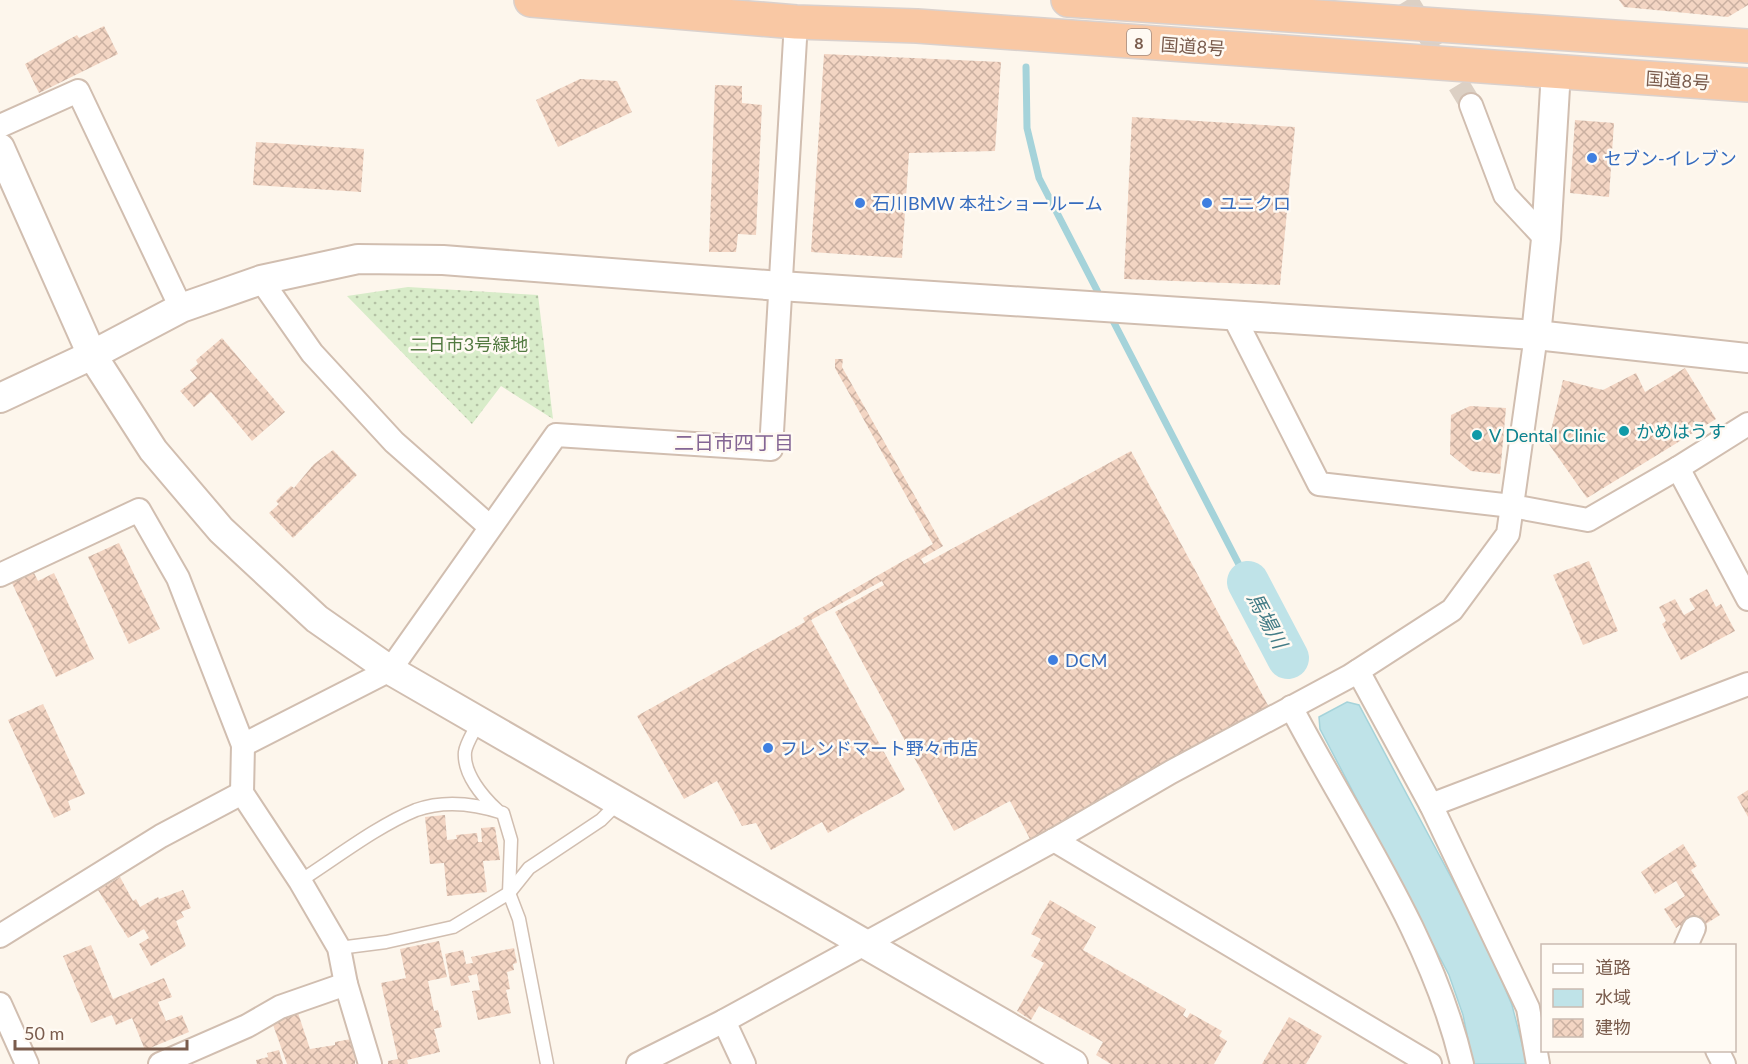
<svg xmlns="http://www.w3.org/2000/svg" width="1748" height="1064" viewBox="0 0 1748 1064" font-family="Lato,'Noto Sans JP',sans-serif">
	<defs>
		<pattern id="grass-dots" width="8" height="8" patternUnits="userSpaceOnUse" patternTransform="scale(1.5)"><rect width="8" height="8" fill="#d8ecc9"/><path d="M2 2h.1M6 6h.1" fill="none" stroke="#b4c2a5" stroke-width="1.8" stroke-linecap="round"/></pattern>
		<pattern id="building-cross-hatch" width="8" height="8" patternUnits="userSpaceOnUse" patternTransform="scale(1.5)"><rect width="8" height="8" fill="#f3d5c3"/><path d="M0 0l8 8M0 8l8-8" fill="none" stroke="#cab0a1"/></pattern>
	</defs>
	<rect width="100%" height="100%" fill="#fdf6ec"/>
	<path fill="url(#grass-dots)" d="M408 287 538 295 553 419 501 386 472 424 347 296Z"/>
	<path fill="#bfe3e8" stroke="#a5d3da" stroke-width="1.5" d="M1347 702 1359 705 1483 937 1512 1005 1527 1064H1473L1463 1015 1449 975 1320 729 1319 717Z"/>
	<g fill="none" stroke-linecap="round" stroke-linejoin="round">
		<g stroke="#a5d3da" stroke-width="7">
			<path d="M1026 67 1027 128 1039 178 1102 300"/>
			<path d="M1110 315 1248 582"/>
		</g>
		<path stroke="#bfe3e8" stroke-width="42" d="M1248 582 1288 658"/>
	</g>
	<g fill="url(#building-cross-hatch)">
		<path d="M1619 0H1748V5L1728 17 1624 7Z"/>
		<path d="M104 26 118 54 39 93 25 64 77 35 79 38Z"/>
		<path d="M824 54 1001 62 995 151 909 153 902 258 811 252Z"/>
		<path d="M580 79 617 81 632 112 558 147 536 100Z"/>
		<path d="M715 85 742 86V103L762 105 756 235 738 234 736 252H709Z"/>
		<path d="M1132 117 1295 127 1280 285 1124 279Z"/>
		<path d="M1575 120 1614 123 1609 197 1570 193Z"/>
		<path d="M256 142 364 149 361 192 253 185Z"/>
		<path d="M222 338 285 412 252 441 211 392 194 407 180 391 197 378 190 370 198 364 196 360Z"/>
		<path d="M835 359H843L842 367 943 546 921 559 924 564 1131 451 1270 709 1030 839 1010 801 954 831 835 612 884 585 882 581 811 620 905 790 828 833 822 822 771 850 756 823 742 826 717 781 684 799 637 716 805 622 803 618 933 544 835 368Z"/>
		<path d="M1685 368 1716 419 1587 498 1548 443 1563 380 1603 390 1636 373 1645 392Z"/>
		<path d="M1470 406 1506 408 1500 474 1471 471 1450 454 1451 415Z"/>
		<path d="M333 450 357 475 293 538 269 513 279 504 276 501 291 486 294 488 314 464Z"/>
		<path d="M119 543 160 629 129 644 88 557Z"/>
		<path d="M1589 561 1618 631 1583 645 1553 575Z"/>
		<path d="M34 573 38 581 54 573 94 659 56 677 12 583Z"/>
		<path d="M1707 589 1716 607 1721 604 1735 631 1681 660 1662 624 1666 621 1659 607 1675 599 1684 615 1695 609 1689 599Z"/>
		<path d="M43 704 85 794 68 801 71 810 54 818 8 720Z"/>
		<path d="M1748 790V817L1737 797Z"/>
		<path d="M445 815 447 840 457 839 456 835 477 833 478 842H482L481 828 495 827 500 860 483 861 487 892 447 896 444 863 430 864 425 817Z"/>
		<path d="M1683 844 1697 866 1691 870 1720 915 1693 932 1685 933 1680 925 1676 928 1664 909 1685 896 1676 881 1655 894 1641 872Z"/>
		<path d="M120 877 133 901 136 899 140 907 158 897 159 899 183 890 191 908 181 912 184 917 176 921 186 946 151 966 139 944 149 938 144 929 128 938 98 890Z"/>
		<path d="M1050 900 1096 927 1083 950 1186 1009 1183 1015 1187 1018 1190 1013 1222 1031 1219 1036 1227 1041 1214 1064H1111L1096 1055 1103 1042 1039 1006 1031 1020 1017 1011 1044 963 1031 956 1041 939 1031 934Z"/>
		<path d="M439 941 447 977 428 981 434 1011 438 1010 442 1027 434 1029 440 1052 407 1060 408 1064H388V1061L398 1059 381 983 406 978 400 949Z"/>
		<path d="M91 945 113 999 164 978 172 997 158 1002 166 1021 182 1015 189 1032 145 1050 132 1018 116 1025 112 1015 91 1023 63 956Z"/>
		<path d="M514 948 517 963 513 964 514 970 507 972 510 989 506 990 511 1013 478 1020 472 991 480 990 477 974 468 976 470 982 451 986 445 954 463 950 466 964 473 963 471 957Z"/>
		<path d="M298 1013 310 1049 335 1045V1042L351 1039 352 1043 358 1042 361 1058 355 1059V1064H287L272 1022Z"/>
		<path d="M1289 1017 1322 1036 1306 1064H1262Z"/>
		<path d="M279 1050 283 1064H257L256 1060 268 1057 267 1053Z"/>
	</g>
	<g fill="none" stroke-linecap="round" stroke-linejoin="round">
		<path stroke="#dcd0c4" stroke-width="22" stroke-dasharray="22 11" stroke-linecap="butt" d="M1407 0 1471 105"/>
		<g stroke="#d1beb0" stroke-width="15">
			<g id="service">
				<path d="M479 721C475 730 466 743 465 752 463 774 483 797 497 810"/>
				<path d="M300 881C336 858 377 826 416 810 444 800 476 804 503 813L511 840 509 893 519 919 547 1064"/>
				<path d="M339 948 386 942 453 927 509 893 529 868 601 820 619 802"/>
			</g>
		</g>
		<g stroke="#d1beb0" stroke-width="26">
			<g id="minor">
				<path d="M1471 105 1505 195 1546 239"/>
				<path d="M0 126 78 91 181 308"/>
				<path d="M261 280 312 353 394 442 489 526"/>
				<path d="M1233 315 1319 484 1512 506 1588 520 1678 468 1748 599"/>
				<path d="M1678 468 1748 424"/>
				<path d="M0 575 139 510 178 578 243 745 242 793 300 881 339 948 346 984 370 1064"/>
				<path d="M1358 671 1431 805 1528 1008 1538 1064"/>
				<path d="M1291 707C1352 823 1432 936 1462 1064"/>
				<path d="M243 745 390 670 556 435 771 449 796 22"/>
				<path d="M1431 805 1748 684"/>
				<path d="M1054 840 1430 1064"/>
				<path d="M0 936 161 836 242 793"/>
				<path d="M1686 946 1694 928"/>
				<path d="M0 1004 27 1064"/>
				<path d="M724 1021 744 1064"/>
				<path d="M1717 1050 1724 1064"/>
				<path d="M160 1064 247 1026 280 1007 346 984"/>
				<path d="M638 1064 724 1021 1054 840 1171 772 1350 676 1452 610 1508 534 1536 335"/>
			</g>
		</g>
		<g stroke="#d1beb0" stroke-width="32">
			<g id="tertiary">
				<path d="M0 148 92 355 153 450 221 530 317 619 390 670 1073 1064"/>
				<path d="M1536 335 1546 239 1556 71"/>
				<path d="M0 398 92 355 181 308 261 280 358 259 443 260 780 286 1536 335 1748 358"/>
			</g>
		</g>
		<g stroke="#dad1cd" stroke-width="36">
			<g id="trunk">
				<path d="M531 0 796 22 917 26 1748 85"/>
				<path d="M1068 0 1748 46"/>
			</g>
		</g>
		<use href="#service" stroke="#fff" stroke-width="12"/>
		<use href="#minor" stroke="#fff" stroke-width="22"/>
		<use href="#tertiary" stroke="#fff" stroke-width="28"/>
		<use href="#trunk" stroke="#f9c8a4" stroke-width="33"/>
	</g>
	<g fill="#3f7fe0" stroke="#fffaf3" stroke-width="2">
		<circle cx="1592" cy="158" r="6"/>
		<circle cx="860" cy="203" r="6"/>
		<circle cx="1207" cy="203" r="6"/>
		<circle cx="1053" cy="660" r="6"/>
		<circle cx="768" cy="748" r="6"/>
	</g>
	<g fill="#0f9aa8" stroke="#fffaf3" stroke-width="2">
		<circle cx="1624" cy="431" r="6"/>
		<circle cx="1477" cy="435" r="6"/>
	</g>
	<g text-anchor="middle" dominant-baseline="central" stroke-width="5" stroke-linejoin="round" paint-order="stroke">
		<rect fill="#fffaf3" stroke="#a28b7f" stroke-width="1.5" x="1127" y="29" width="24" height="26" rx="4.5"/>
		<g font-size="16" font-weight="bold" fill="#7a5c4d">
			<text x="1139" y="42">8</text>
		</g>
		<g font-size="18" fill="#7a5c4d" stroke="#fffaf3">
			<text transform="translate(1193 46) rotate(4)">国道8号</text>
			<text transform="translate(1678 80) rotate(4)">国道8号</text>
		</g>
		<g font-size="18" fill="#366cbe" stroke="#fffaf3" text-anchor="start">
			<text x="1604" y="158">セブン-イレブン</text>
			<text x="872" y="203">石川BMW 本社ショールーム</text>
			<text x="1219" y="203">ユニクロ</text>
			<text x="1065" y="660">DCM</text>
			<text x="780" y="748">フレンドマート野々市店</text>
		</g>
		<g font-size="18" fill="#537a41" stroke="#fffaf3">
			<text x="469" y="344">二日市3号緑地</text>
		</g>
		<g font-size="18" fill="#0d838f" stroke="#fffaf3" text-anchor="start">
			<text x="1636" y="431">かめはうす</text>
			<text x="1489" y="435">V Dental Clinic</text>
		</g>
		<g font-size="20" fill="#846695" stroke="#fffaf3">
			<text x="734" y="442">二日市四丁目</text>
		</g>
		<g font-size="20" font-style="italic" fill="#437c86" stroke="#fffaf3">
			<text transform="translate(1268 620) rotate(62)">馬場川</text>
		</g>
	</g>
	<rect x="1541" y="944" width="195" height="108" fill="#fffaf3" stroke="#cabbb1" stroke-width="1.5"/>
	<rect x="1553" y="964" width="30" height="9" fill="#ffffff" stroke="#cabbb1" stroke-width="1.5"/>
	<text x="1595" y="974" font-size="18" fill="#7a5c4d">道路</text>
	<rect x="1553" y="989" width="30" height="18" fill="#bfe3e8" stroke="#cabbb1" stroke-width="1.5"/>
	<text x="1595" y="1004" font-size="18" fill="#7a5c4d">水域</text>
	<rect x="1553" y="1019" width="30" height="18" fill="url(#building-cross-hatch)" stroke="#cabbb1" stroke-width="1.5"/>
	<text x="1595" y="1034" font-size="18" fill="#7a5c4d">建物</text>
	<path d="M15 1040v9h172v-9" fill="none" stroke="#7a5c4d" stroke-width="3"/>
	<text x="24" y="1040" font-size="18" fill="#7a5c4d" stroke="#fffaf3" stroke-width="4.5" paint-order="stroke">50 m</text>
</svg>
